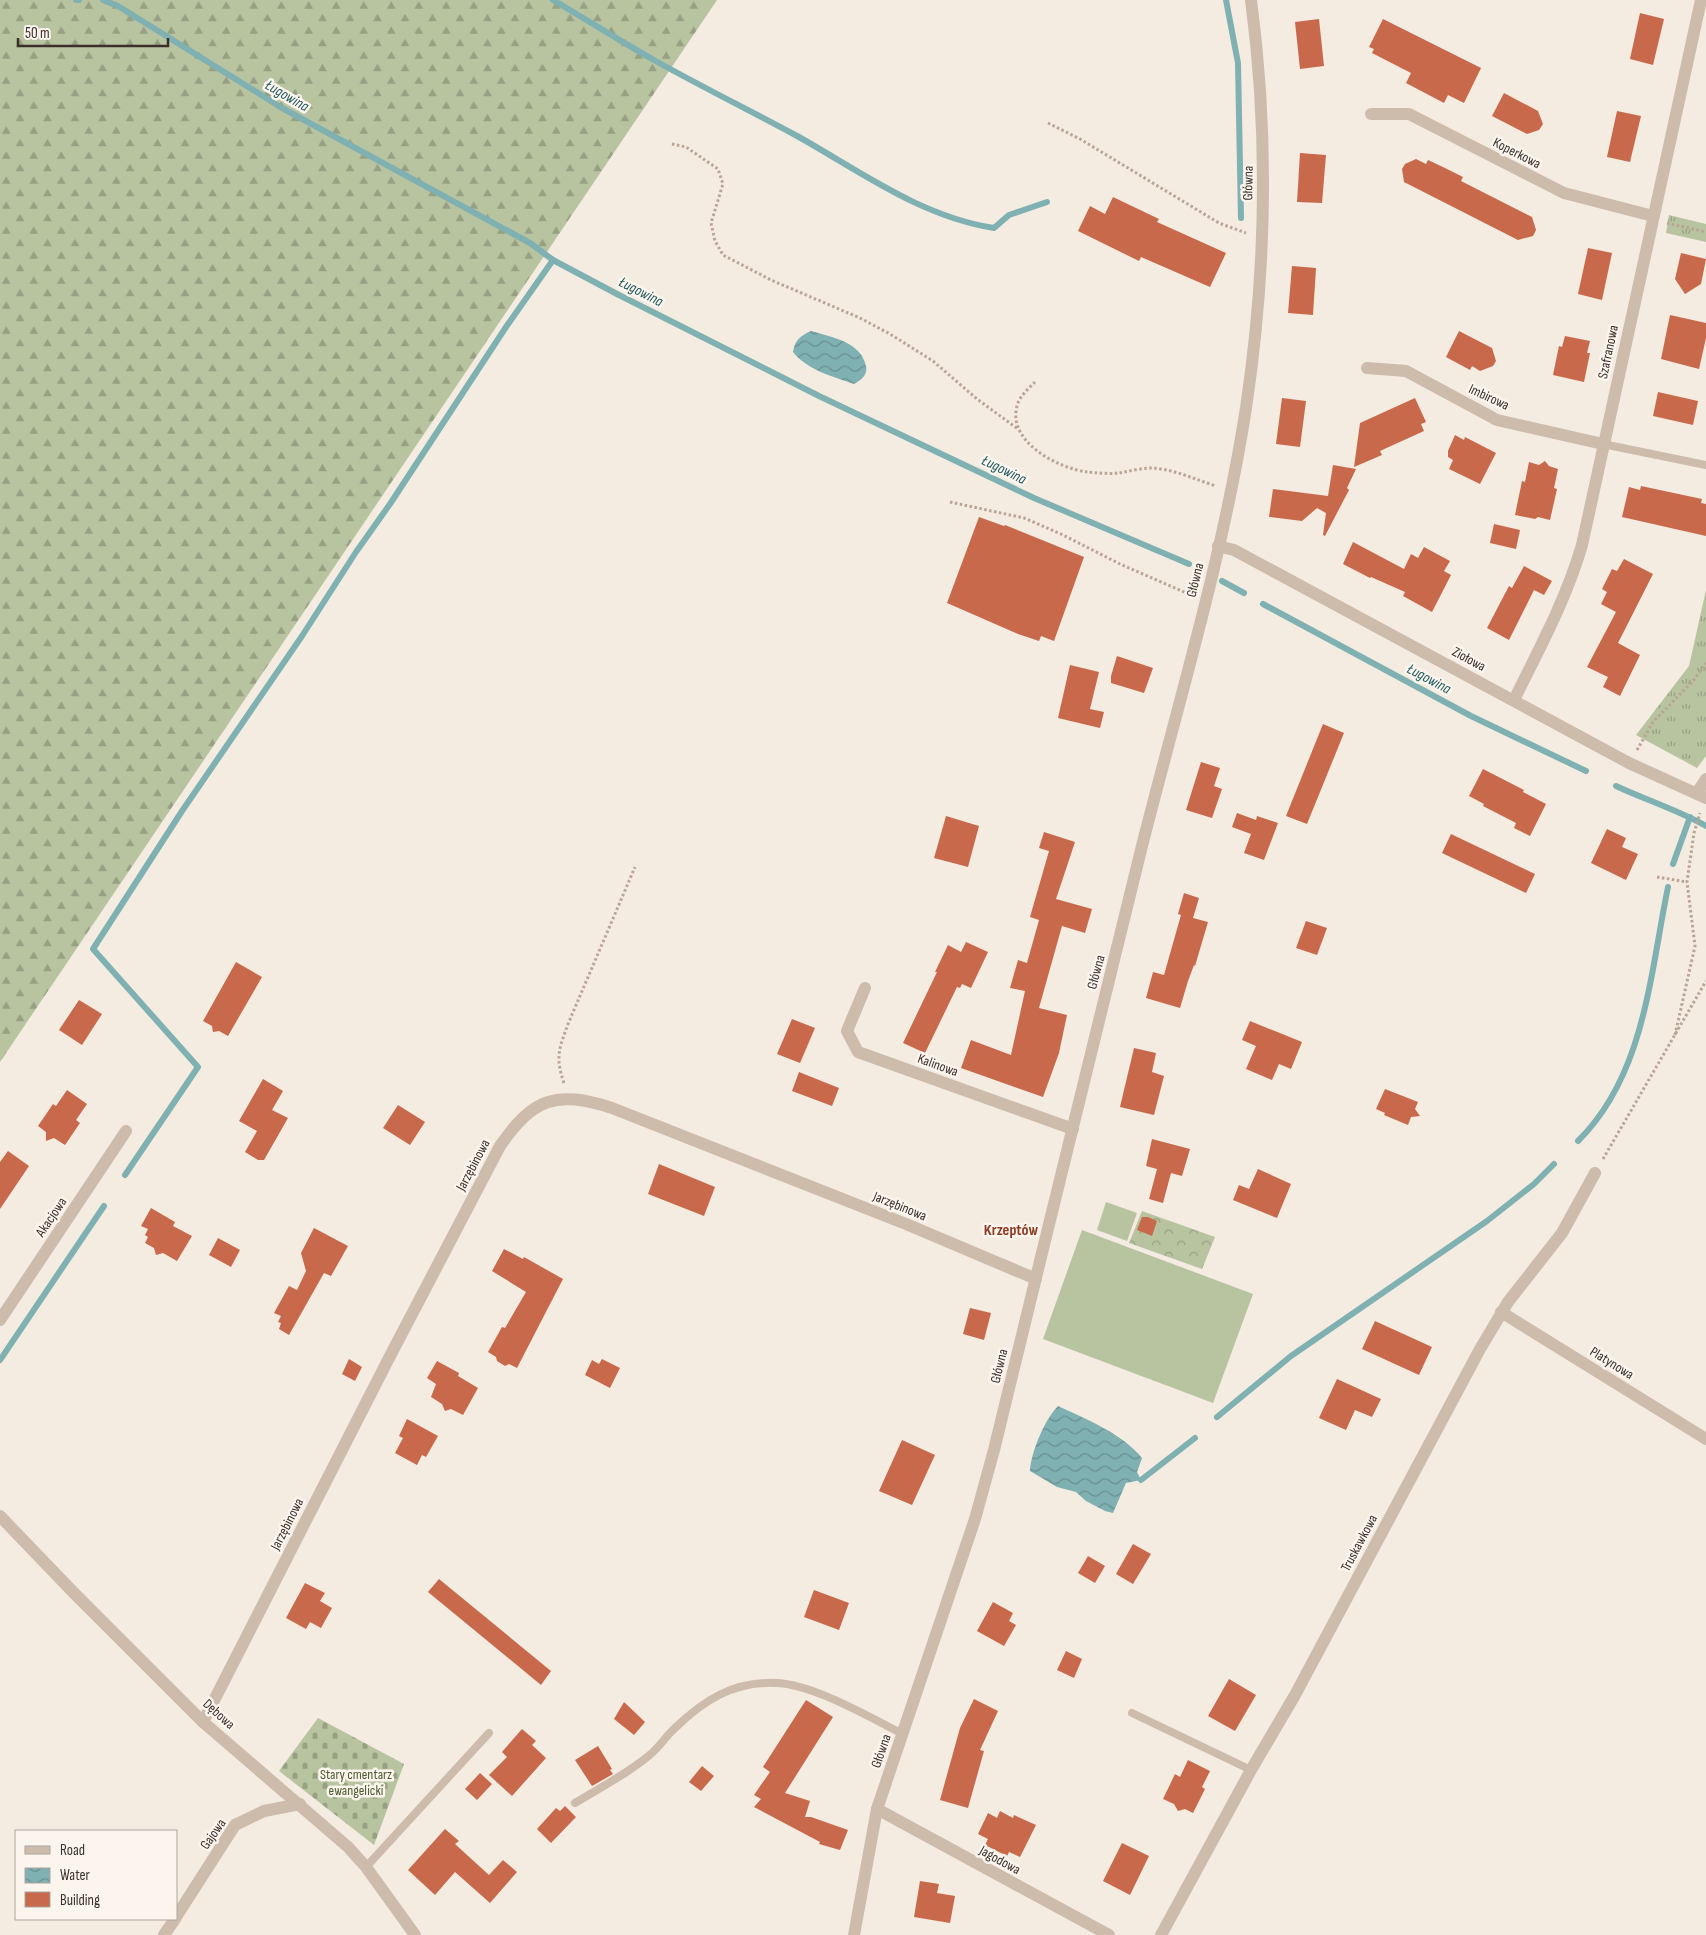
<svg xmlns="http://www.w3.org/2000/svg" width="1706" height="1935" viewBox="0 0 1706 1935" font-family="'Sofia Sans Condensed',sans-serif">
	<defs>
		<pattern id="grass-tufts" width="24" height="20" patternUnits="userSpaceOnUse" patternTransform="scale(1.25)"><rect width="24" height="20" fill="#b8c4a0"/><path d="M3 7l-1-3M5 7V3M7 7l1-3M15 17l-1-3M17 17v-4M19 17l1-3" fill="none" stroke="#97a083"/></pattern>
		<pattern id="forest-firs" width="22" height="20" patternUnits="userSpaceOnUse" patternTransform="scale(1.25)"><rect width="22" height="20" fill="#b8c4a0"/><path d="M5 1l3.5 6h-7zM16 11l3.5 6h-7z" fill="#97a083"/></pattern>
		<pattern id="cemetery-stones" width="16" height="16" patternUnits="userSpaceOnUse" patternTransform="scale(1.25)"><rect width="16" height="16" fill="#b8c4a0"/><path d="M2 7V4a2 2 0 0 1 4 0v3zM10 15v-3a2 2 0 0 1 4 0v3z" fill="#97a083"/></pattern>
		<pattern id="park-crowns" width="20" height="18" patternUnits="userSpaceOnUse" patternTransform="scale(1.25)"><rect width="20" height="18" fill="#b8c4a0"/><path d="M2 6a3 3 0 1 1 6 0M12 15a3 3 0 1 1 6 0" fill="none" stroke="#97a083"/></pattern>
		<pattern id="water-waves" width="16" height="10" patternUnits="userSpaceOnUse" patternTransform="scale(1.25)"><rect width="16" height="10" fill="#7fb0b2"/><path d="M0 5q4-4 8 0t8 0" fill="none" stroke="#699091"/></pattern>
	</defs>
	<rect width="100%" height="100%" fill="#f4ebe1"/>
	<g fill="url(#grass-tufts)">
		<path d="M1669 215 1706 224V242L1666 233Z"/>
		<path d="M1706 590V756L1697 768 1636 735 1689 666Z"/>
	</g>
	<path fill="url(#forest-firs)" d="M0 0H717L0 1062Z"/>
	<path fill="url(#cemetery-stones)" d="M318 1718 404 1764 374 1845 279 1771Z"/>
	<path fill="url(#park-crowns)" d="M1142 1211 1215 1237 1202 1269 1129 1243Z"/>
	<g fill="#b8c4a0">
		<path d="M1106 1202 1137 1213 1127 1241 1097 1230Z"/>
		<path d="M1082 1230 1253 1294 1213 1403 1043 1339Z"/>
	</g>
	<g fill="url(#water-waves)">
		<path d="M811 331C832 337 861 342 866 366 868 375 861 380 854 384 834 377 807 370 793 352 795 340 800 336 811 331Z"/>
		<path d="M1058 1406C1086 1419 1123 1434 1142 1458L1137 1472 1141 1480 1126 1483 1113 1513 1105 1511 1086 1501 1076 1492 1057 1487 1030 1471C1031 1452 1045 1419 1058 1406Z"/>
	</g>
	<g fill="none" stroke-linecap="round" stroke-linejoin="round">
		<g stroke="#7fb0b2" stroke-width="6">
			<path d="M76 0H79"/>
			<path d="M103 0 118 6 282 108 530 243 553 260 617 294 819 396 1034 498 1189 564"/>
			<path d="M553 0C587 20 620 41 654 60 702 87 751 111 799 137 861 172 922 217 994 228L1009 215 1047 202"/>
			<path d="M1226 0 1238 63 1241 218"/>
			<path d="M1222 581 1244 593"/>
			<path d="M1263 604 1471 716 1586 771"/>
			<path d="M1616 786C1646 800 1678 810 1706 826"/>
			<path d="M1673 864 1690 817"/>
			<path d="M1578 1141C1645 1075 1650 974 1668 887"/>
			<path d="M125 1175 198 1067 93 949 182 811 302 636 356 552 390 504 506 327 553 260"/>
			<path d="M0 1360 104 1206"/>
			<path d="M1217 1417 1291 1356 1487 1221 1534 1184 1554 1164"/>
			<path d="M1141 1480 1195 1438"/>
		</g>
	</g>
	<g fill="#c8694b">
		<path d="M1640 13 1664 19 1653 65 1630 59Z"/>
		<path d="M1319 19 1324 66 1300 69 1295 22Z"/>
		<path d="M1383 19 1481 68 1464 103 1448 95 1444 103 1406 83 1411 73 1372 53 1374 49 1369 47Z"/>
		<path d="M1504 93 1538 111 1543 124 1539 130 1527 134 1492 116Z"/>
		<path d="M1617 111 1641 116 1630 162 1607 157Z"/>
		<path d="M1300 153 1326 155 1322 203 1297 202Z"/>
		<path d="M1416 159 1426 164 1428 160 1445 168 1463 177 1461 181 1532 217 1536 230 1533 236 1518 240 1404 182 1402 169 1405 164Z"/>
		<path d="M1113 197 1159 219 1157 222 1226 253 1210 287 1141 257 1139 261 1078 231 1090 206 1105 214Z"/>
		<path d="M1588 248 1612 253 1602 300 1578 294Z"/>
		<path d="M1681 253 1706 259 1701 284 1685 294 1675 279Z"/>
		<path d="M1292 266 1316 268 1313 315 1288 313Z"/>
		<path d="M1670 315 1706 323V338L1699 369 1661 359Z"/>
		<path d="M1459 331 1492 348 1496 361 1493 366 1480 371 1472 366 1470 370 1446 357Z"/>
		<path d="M1565 336 1590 341 1587 353H1590L1584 382 1553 375 1559 346 1562 347Z"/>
		<path d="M1658 392 1698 401 1693 425 1653 416Z"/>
		<path d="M1282 398 1306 401 1300 447 1276 444Z"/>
		<path d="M1415 398 1426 422 1421 424 1424 431 1380 451 1382 455 1354 467 1360 423Z"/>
		<path d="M1455 435 1464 440 1465 437 1496 453 1480 484 1449 469 1453 460 1448 457V451Z"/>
		<path d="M1545 461 1549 466 1558 469 1554 488 1557 489 1550 520 1538 517 1535 519 1515 515 1522 481 1525 482 1529 462 1539 465Z"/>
		<path d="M1333 465 1356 469 1347 488 1349 490 1325 536 1323 535 1326 513 1317 508 1302 521 1269 517 1273 489 1328 496Z"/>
		<path d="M1641 486 1702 499 1701 503 1706 504V536L1622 517 1629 487 1640 490Z"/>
		<path d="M979 517 1004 526 1005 525 1084 557 1054 641 1041 636 1039 641 1018 634 947 603Z"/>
		<path d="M1494 524 1520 530 1516 549 1490 543Z"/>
		<path d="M1353 542 1404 569 1411 554 1418 558 1424 547 1450 561 1444 571 1451 575 1432 612 1403 596 1405 592 1371 577 1370 578 1343 564Z"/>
		<path d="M1624 559 1653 574 1618 643 1640 655 1620 696 1603 687 1608 677 1587 667 1616 612 1601 604 1607 592 1602 589 1612 569 1617 571Z"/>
		<path d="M1524 566 1552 581 1544 595 1534 590 1509 640 1487 628 1509 586 1512 588Z"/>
		<path d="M1117 656 1153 668 1144 693 1111 683V676Z"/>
		<path d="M1070 665 1099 672 1090 709 1104 712 1100 728 1058 718Z"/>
		<path d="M1323 724 1344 733 1307 824 1286 816Z"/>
		<path d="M1201 762 1220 768 1214 786 1222 789 1212 818 1186 810Z"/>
		<path d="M1483 769 1524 790 1523 792 1546 804 1530 836 1514 828 1516 823 1483 806 1484 804 1469 796Z"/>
		<path d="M1237 813 1256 820 1257 816 1278 823 1264 860 1244 853 1251 834 1232 827Z"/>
		<path d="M946 816 979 826 968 867 934 858Z"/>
		<path d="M1607 829 1626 838 1622 847 1638 854 1626 880 1591 863Z"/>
		<path d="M1044 832 1075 842 1056 899 1092 909 1085 933 1062 926 1039 1008 1067 1015 1059 1053 1043 1097 961 1068 971 1040 1011 1055 1025 991 1010 988 1018 960 1027 963 1039 920 1030 917 1049 851 1039 848Z"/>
		<path d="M1451 834 1535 874 1526 893 1442 853Z"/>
		<path d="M1184 893 1199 898 1193 918 1208 922 1195 966 1194 965 1188 981 1180 1008 1146 998 1153 972 1164 975 1181 915 1178 914Z"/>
		<path d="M1306 921 1327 928 1317 955 1296 948Z"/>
		<path d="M966 942 988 952 971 988 962 984 960 988 957 987 925 1053 903 1043 937 972H935L948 945 961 952Z"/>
		<path d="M236 962 262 977 228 1036 219 1031 213 1032 212 1026 203 1021Z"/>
		<path d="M79 1000 102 1014 82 1045 59 1030Z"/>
		<path d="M792 1019 815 1028 800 1063 777 1054Z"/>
		<path d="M1250 1021 1302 1042 1291 1069 1279 1064 1272 1080 1246 1069 1256 1046 1242 1040Z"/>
		<path d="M1134 1048 1156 1053 1152 1072 1164 1076 1154 1115 1120 1107Z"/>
		<path d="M799 1072 839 1088 832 1106 792 1091Z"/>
		<path d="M263 1079 283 1091 272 1110 288 1118 264 1160H258L245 1152 257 1131 239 1121Z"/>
		<path d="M1385 1089 1418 1102 1415 1109 1420 1116 1411 1117 1408 1125 1384 1115 1385 1113 1376 1109Z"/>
		<path d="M67 1090 87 1104 76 1120 80 1123 65 1145 54 1138 46 1141V1132L38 1126 53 1104 56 1106Z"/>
		<path d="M398 1105 425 1122 410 1145 383 1128Z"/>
		<path d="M1152 1139 1190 1149 1182 1176 1171 1173 1163 1203 1149 1199 1157 1169 1146 1166Z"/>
		<path d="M8 1151 29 1166 0 1209V1162Z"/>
		<path d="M659 1164 715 1187 704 1216 648 1194Z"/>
		<path d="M1258 1169 1291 1184 1277 1218 1233 1200 1239 1185 1249 1189Z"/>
		<path d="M151 1208 175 1222 173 1226 192 1236 177 1261 163 1253 156 1255 154 1248 145 1243 148 1237 145 1235 148 1229 141 1226Z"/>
		<path d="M1142 1217H1148L1157 1221 1152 1236 1137 1230Z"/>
		<path d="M314 1228 348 1246 331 1276 324 1273 289 1335 279 1329 281 1323 278 1322 281 1316 274 1313 289 1286 297 1290 306 1271 301 1253Z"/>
		<path d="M218 1238 240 1250 231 1267 209 1255Z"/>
		<path d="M504 1249 523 1259 524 1257 563 1279 517 1368 509 1364 505 1366 497 1361 496 1357 488 1352 502 1327 505 1328 526 1292 492 1271Z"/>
		<path d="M970 1308 991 1313 984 1340 963 1334Z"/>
		<path d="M1375 1321 1432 1347 1419 1375 1362 1349Z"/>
		<path d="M349 1359 362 1367 355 1381 342 1374Z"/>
		<path d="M602 1359 620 1368 610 1388 585 1375 592 1360 599 1364Z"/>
		<path d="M437 1361 459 1373 458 1376 478 1388 463 1415 451 1409 445 1411 442 1404 431 1397 436 1384 427 1378Z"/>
		<path d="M1337 1379 1381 1399 1372 1417 1355 1410 1346 1430 1319 1418Z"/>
		<path d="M407 1419 438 1436 426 1457 422 1455 417 1465 395 1453 403 1438 399 1436Z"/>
		<path d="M902 1440 935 1455 912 1505 879 1491Z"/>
		<path d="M1133 1544 1151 1554 1133 1584 1116 1574Z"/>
		<path d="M1088 1556 1105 1566 1095 1583 1078 1573Z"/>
		<path d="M439 1579 551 1671 541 1685 428 1592Z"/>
		<path d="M305 1583 325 1593 320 1601 332 1608 321 1628 310 1622 306 1629 286 1618Z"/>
		<path d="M814 1590 849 1603 839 1630 804 1617Z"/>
		<path d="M993 1602 1013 1613 1009 1621 1016 1625 1004 1646 977 1631Z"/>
		<path d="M1066 1651 1082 1659 1074 1678 1057 1670Z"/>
		<path d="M1229 1679 1256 1695 1235 1731 1208 1716Z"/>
		<path d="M974 1699 998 1711 980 1750 984 1751 968 1808 940 1800 960 1728Z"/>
		<path d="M806 1700 833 1717 785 1793 810 1801 805 1817H811L848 1830 840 1850 819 1844 820 1842 754 1807 761 1799 754 1795 770 1772 763 1767Z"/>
		<path d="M624 1702 645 1722 634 1735 614 1719Z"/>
		<path d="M522 1729 536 1741 532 1745 546 1758 512 1796 489 1775 507 1757 502 1752Z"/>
		<path d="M598 1746 612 1769 610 1770 613 1774 592 1786 575 1760Z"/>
		<path d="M1188 1760 1210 1771 1202 1787 1205 1789 1193 1813 1185 1809 1178 1811 1174 1804 1163 1799 1175 1774 1180 1777Z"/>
		<path d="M702 1766 714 1776 701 1791 689 1782Z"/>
		<path d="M480 1773 492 1784 477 1800 465 1789Z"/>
		<path d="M565 1806 576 1817 551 1843 537 1829 556 1808 560 1811Z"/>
		<path d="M1000 1811 1013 1818 1014 1815 1036 1825 1020 1857 1009 1852 1007 1856 985 1845 988 1839 978 1834 988 1813 997 1818Z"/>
		<path d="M445 1829 459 1841 455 1844 489 1875 503 1860 517 1872 490 1903 455 1872 435 1895 408 1870Z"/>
		<path d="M1122 1843 1149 1856 1130 1895 1103 1881Z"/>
		<path d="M920 1881 939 1884 937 1893 955 1896 950 1923 914 1917Z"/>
	</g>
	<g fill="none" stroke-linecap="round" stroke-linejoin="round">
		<g stroke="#b9a596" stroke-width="3" stroke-dasharray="2.5 2.5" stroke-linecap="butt">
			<path d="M1048 123 1080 139 1219 223 1246 233"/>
			<path d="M672 144 686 147 718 169 723 184 711 223 715 241 723 255 771 280 860 318 890 334 933 361 977 399 1018 429"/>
			<path d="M1667 223 1706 232"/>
			<path d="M1035 382C1028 389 1019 397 1017 406 1007 442 1059 469 1088 472 1097 473 1109 474 1119 473 1132 471 1147 466 1161 469 1180 472 1197 480 1216 486"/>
			<path d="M950 502 1024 518 1063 535 1120 564 1191 595"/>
			<path d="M1637 750 1653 722 1693 681 1706 663"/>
			<path d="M1657 877 1687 882"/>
			<path d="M1675 1035 1695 946 1687 882 1694 833 1700 813"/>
			<path d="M564 1083C555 1057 559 1049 568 1024L635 867"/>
			<path d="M1603 1159 1706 981"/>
		</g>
		<g stroke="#cdbbac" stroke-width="8">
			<path d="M1603 444 1706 465"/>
			<path d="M1132 1713 1251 1770"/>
			<path d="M575 1803C601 1787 629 1773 652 1753 660 1746 667 1735 675 1728 704 1700 734 1681 776 1683 813 1684 869 1717 903 1734"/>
			<path d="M366 1867 489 1733"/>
		</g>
		<g stroke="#cdbbac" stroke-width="12">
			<path d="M1371 114H1409L1564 193 1653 216"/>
			<path d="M1367 368 1406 371 1497 420 1603 444"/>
			<path d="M1218 546 1234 550 1629 763 1706 798"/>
			<path d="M1514 700C1539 649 1566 600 1582 545L1701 0"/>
			<path d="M1697 793 1706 779"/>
			<path d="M865 988 847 1031 858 1052 1073 1129"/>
			<path d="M1501 1312 1706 1439"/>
			<path d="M0 1320 126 1131"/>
			<path d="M0 1516 73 1592 203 1722 348 1847 366 1867 415 1935"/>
			<path d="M203 1722 389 1358 500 1146C533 1098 556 1090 612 1108L906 1224 1036 1279"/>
			<path d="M877 1809 1109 1935"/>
			<path d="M176 1917 235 1825 264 1811 300 1804"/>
			<path d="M164 1935 175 1919"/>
			<path d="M1161 1935 1251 1770 1295 1695 1480 1349 1508 1302 1562 1233 1595 1173"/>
		</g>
		<path stroke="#cdbbac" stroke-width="12" d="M854 1935 877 1809 975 1519 994 1450C1043 1250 1091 1049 1141 850 1178 703 1223 557 1246 408 1266 274 1269 135 1251 0"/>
	</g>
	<g text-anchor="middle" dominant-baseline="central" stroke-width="5" stroke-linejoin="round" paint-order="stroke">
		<g font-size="14" fill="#3b302b" stroke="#fbf5ee">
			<text transform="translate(1517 153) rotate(27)">Koperkowa</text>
			<text transform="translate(1248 183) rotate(-89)">Główna</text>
			<text transform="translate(1608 352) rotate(-78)">Szafranowa</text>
			<text transform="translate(1489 397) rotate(25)">Imbirowa</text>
			<text transform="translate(1195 580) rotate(-76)">Główna</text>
			<text transform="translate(1469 659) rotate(28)">Ziołowa</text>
			<text transform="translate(1096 972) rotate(-75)">Główna</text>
			<text transform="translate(938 1065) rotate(20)">Kalinowa</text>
			<text transform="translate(473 1165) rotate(-62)">Jarzębinowa</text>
			<text transform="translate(900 1206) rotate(22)">Jarzębinowa</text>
			<text transform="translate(51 1217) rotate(-56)">Akacjowa</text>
			<text transform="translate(1612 1363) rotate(32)">Platynowa</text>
			<text transform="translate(999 1366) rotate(-76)">Główna</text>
			<text transform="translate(287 1524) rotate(-63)">Jarzębinowa</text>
			<text transform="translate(1359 1543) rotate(-62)">Truskawkowa</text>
			<text transform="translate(219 1714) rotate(42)">Dębowa</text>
			<text transform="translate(881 1751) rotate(-71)">Główna</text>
			<text transform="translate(213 1834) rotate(-55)">Gajowa</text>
			<text transform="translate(1000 1860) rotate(29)">Jagodowa</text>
		</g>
		<g font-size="14" fill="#4a5a2e" stroke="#fbf5ee">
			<text x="356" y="1774">Stary cmentarz<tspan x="356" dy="16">ewangelicki</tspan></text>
		</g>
		<g font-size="15" font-style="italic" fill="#1f5a5e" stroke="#fbf5ee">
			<text transform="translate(287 96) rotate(30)">Ługowina</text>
			<text transform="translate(641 292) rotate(27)">Ługowina</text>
			<text transform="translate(1004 470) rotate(26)">Ługowina</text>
			<text transform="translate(1429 679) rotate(28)">Ługowina</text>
		</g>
		<g font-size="16" font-weight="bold" fill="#8c3b22" stroke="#fbf5ee">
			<text x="1011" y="1230">Krzeptów</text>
		</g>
	</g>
	<rect x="15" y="1830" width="162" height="90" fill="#fbf5ee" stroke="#aea6a0"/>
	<rect x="25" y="1846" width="25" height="8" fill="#cdbbac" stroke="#aea6a0"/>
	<text x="60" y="1855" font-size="15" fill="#3b302b">Road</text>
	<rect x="25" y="1868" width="25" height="15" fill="url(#water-waves)" stroke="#aea6a0"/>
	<text x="60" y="1880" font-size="15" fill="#3b302b">Water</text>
	<rect x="25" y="1892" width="25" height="15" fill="#c8694b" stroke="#aea6a0"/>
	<text x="60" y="1905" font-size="15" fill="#3b302b">Building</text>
	<path d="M18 38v8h150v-8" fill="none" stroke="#3b302b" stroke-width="2.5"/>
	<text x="25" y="38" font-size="15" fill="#3b302b" stroke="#fbf5ee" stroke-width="4" paint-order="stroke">50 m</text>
</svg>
